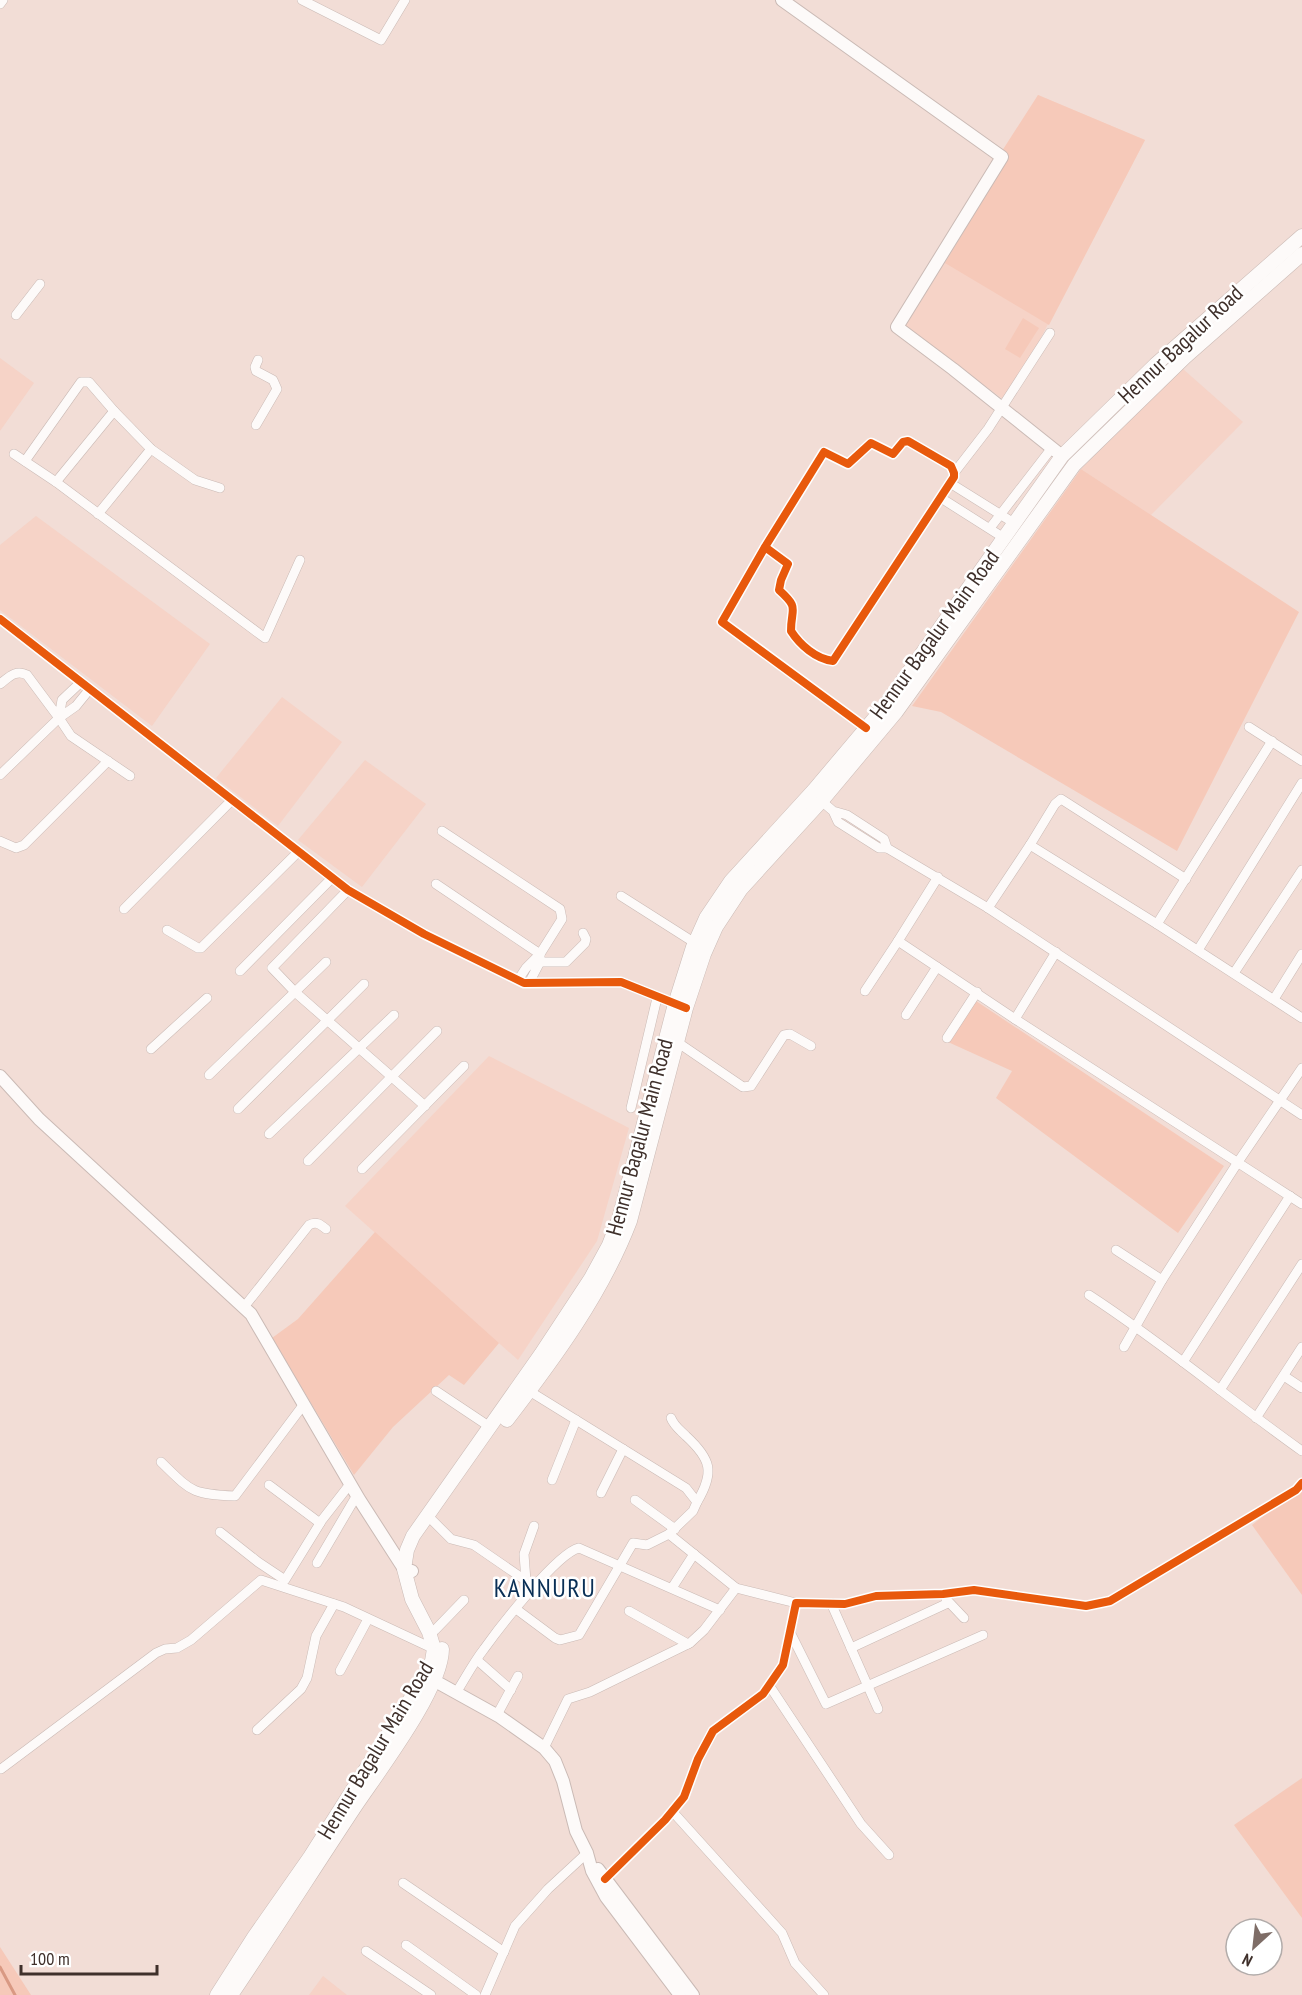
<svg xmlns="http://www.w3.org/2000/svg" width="1302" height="1995" viewBox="0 0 1302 1995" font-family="'PT Sans Narrow',sans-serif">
	<rect width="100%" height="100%" fill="#f2ddd6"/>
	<g fill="#f6d3c7">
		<path d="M1038 95 1145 140 1007 402 905 327 1009 157Z"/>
		<path d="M0 358 34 383 0 431Z"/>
		<path d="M1183 369 1243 422 1151 515 1081 469Z"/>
		<path d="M36 516 210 644 152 726 0 610V545Z"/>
		<path d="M282 697 342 742 278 826 216 778Z"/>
		<path d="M365 760 426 804 362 887 298 840Z"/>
		<path d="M489 1056 629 1128 597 1241 518 1360 345 1206Z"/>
		<path d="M323 1976 347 1995H309Z"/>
	</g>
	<g fill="#f6c9b9">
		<path d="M1038 95 1145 140 1049 325 945 263 1009 157 1002 151Z"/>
		<path d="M1023 318 1039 328 1020 358 1005 349Z"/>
		<path d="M1081 469 1299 612 1177 851 941 712 912 706Z"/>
		<path d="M976 1001 1224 1166 1178 1233 996 1098 1012 1071 948 1042Z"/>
		<path d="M375 1232 499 1343 464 1385 449 1375 393 1427 354 1475 272 1338 298 1319Z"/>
		<path d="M1302 1485V1595L1252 1525Z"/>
		<path d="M1302 1778V1918L1234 1825Z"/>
		<path d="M0 1947 31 1995H0Z"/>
	</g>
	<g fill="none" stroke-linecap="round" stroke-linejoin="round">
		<path stroke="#d99983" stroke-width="3" d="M0 1967 15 1995"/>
		<g stroke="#cabab5" stroke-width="10">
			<g id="street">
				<path d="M302 0 381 40 405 0"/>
				<path d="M0 4 3 0"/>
				<path d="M16 315 40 284"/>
				<path d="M256 425 277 389 273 380 256 371 255 367 258 360"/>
				<path d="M14 454 56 482 265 638 300 560"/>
				<path d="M25 461 81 382H89L114 411"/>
				<path d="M954 473 988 429 1050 333"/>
				<path d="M56 482 114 411 151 449 195 480 220 488"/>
				<path d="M950 483 1014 523"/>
				<path d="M941 498 1004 538"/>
				<path d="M98 514 151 449"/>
				<path d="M990 528 1051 449"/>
				<path d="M765 547 788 564 781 580 779 590C800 609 791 607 791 631 800 645 816 659 833 661L954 477V473L951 466 908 441 903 442 893 454 871 443 848 464 824 452 765 547 722 622 866 728"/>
				<path d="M0 619 348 890 424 934 524 983 621 982 678 1005"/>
				<path d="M0 684C9 677 16 669 27 675L59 718 62 700 80 683"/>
				<path d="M59 718 71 736 130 776"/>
				<path d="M1249 727 1302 761"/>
				<path d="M0 775 59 718 76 706 89 690"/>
				<path d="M818 798 833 811 847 815 884 839 887 848H879L838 822 833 811"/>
				<path d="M0 841 16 848 24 845 108 761"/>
				<path d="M1030 845 1055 804 1061 799 1186 879"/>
				<path d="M887 848 988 908 1302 1115"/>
				<path d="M938 877 898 941 1015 1019 1302 1204"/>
				<path d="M436 884 540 954 562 919 560 909 442 831"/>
				<path d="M348 890 272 968 295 992 425 1106"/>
				<path d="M621 896 695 943"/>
				<path d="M988 908 1030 845 1157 924 1302 1018"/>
				<path d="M124 909 231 801"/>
				<path d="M1157 924 1272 741"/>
				<path d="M167 930 198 948H201L298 852"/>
				<path d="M1198 950 1302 783"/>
				<path d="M540 962H566L585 943 586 939 583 933"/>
				<path d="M240 971 332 878"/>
				<path d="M1234 973 1302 870"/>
				<path d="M518 980 526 968 540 954V962L529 983"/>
				<path d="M865 991 898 941"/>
				<path d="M1274 999 1302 954"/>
				<path d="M906 1015 937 967"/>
				<path d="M1015 1019 1056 952"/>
				<path d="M947 1038 977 992"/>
				<path d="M677 1042 743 1087 751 1086 784 1035 790 1034 811 1046"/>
				<path d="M151 1049 207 998"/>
				<path d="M209 1075 326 962"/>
				<path d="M631 1108 657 998"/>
				<path d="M238 1109 364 984"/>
				<path d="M269 1134 394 1015"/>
				<path d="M308 1161 437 1031"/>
				<path d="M362 1169 464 1066"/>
				<path d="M1116 1250 1162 1280"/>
				<path d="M1089 1295C1163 1343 1230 1400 1302 1451"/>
				<path d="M244 1307 309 1225C316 1221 320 1224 326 1229"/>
				<path d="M1124 1347 1162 1280 1238 1162 1302 1068"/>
				<path d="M1183 1362 1290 1196"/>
				<path d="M1284 1376 1302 1388"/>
				<path d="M526 1389 686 1488 697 1502 693 1511 669 1534 736 1588 796 1603"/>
				<path d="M1220 1390 1302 1264"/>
				<path d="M436 1391 490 1427"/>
				<path d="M671 1418C674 1426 680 1430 686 1436 711 1459 715 1472 697 1502"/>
				<path d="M1256 1418 1302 1347"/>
				<path d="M161 1462C192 1492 191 1494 235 1496L304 1404"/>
				<path d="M552 1480 576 1420"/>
				<path d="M269 1485 320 1523"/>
				<path d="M601 1493 623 1449"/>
				<path d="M635 1500 675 1529"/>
				<path d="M432 1520 451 1539 474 1545 535 1587"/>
				<path d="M220 1532 258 1562 285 1580 322 1520 350 1484"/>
				<path d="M317 1563 357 1495"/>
				<path d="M526 1581 524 1554 534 1526"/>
				<path d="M672 1588 694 1554"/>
				<path d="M946 1599 964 1618"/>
				<path d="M831 1603 878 1709"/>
				<path d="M516 1609 555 1638 560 1640 579 1635 633 1543 647 1545 669 1534"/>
				<path d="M629 1611 688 1644"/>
				<path d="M435 1630 464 1600"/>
				<path d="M790 1632 826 1704 983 1635"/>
				<path d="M851 1648 948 1603"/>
				<path d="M477 1660 511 1690"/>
				<path d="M340 1671 368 1619"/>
				<path d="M769 1685 861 1824 889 1855"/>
				<path d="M456 1693C465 1679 473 1663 484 1649 499 1628 557 1553 579 1548L720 1610"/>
				<path d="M497 1715 518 1676"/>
				<path d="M257 1730 301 1689 307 1678 316 1636 334 1604"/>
				<path d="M544 1748 568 1699 590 1692 690 1643 704 1630 736 1588"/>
				<path d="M1 1769 156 1653 165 1649 177 1648 191 1640 261 1580 344 1607 434 1649"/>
				<path d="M672 1811 782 1933 795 1963 824 1995"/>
				<path d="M605 1879 665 1820 684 1797 698 1759 713 1731 763 1694 783 1665 796 1603 845 1604 876 1596 943 1594 974 1590 1086 1606 1110 1601 1296 1490 1302 1483"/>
				<path d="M403 1883 504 1952"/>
				<path d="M406 1945 476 1995"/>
				<path d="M366 1951 431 1995"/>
				<path d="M485 1995 515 1926 548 1889 587 1853"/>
			</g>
		</g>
		<g stroke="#cabab5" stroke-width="14">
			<g id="secondary">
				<path d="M782 0 1002 157 897 327 953 369 1062 456"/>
				<path d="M0 1076 39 1119 251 1314 359 1499 404 1569 412 1571"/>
				<path d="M426 1676 500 1717 544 1748 555 1761 563 1781 576 1831 587 1853 592 1871 606 1897 680 1995"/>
				<path d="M598 1869 693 1995"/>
			</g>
		</g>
		<g stroke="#cabab5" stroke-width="15">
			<g id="primary">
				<path d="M507 1420C554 1359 602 1294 630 1221L686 1008 704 954 716 927 741 889 824 798 896 712 1074 465 1185 357 1302 254"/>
				<path d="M217 1995 254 1937 310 1857 425 1676 432 1661 434 1649 429 1632 412 1599 404 1569 407 1550 413 1536 541 1354 591 1278 609 1245 619 1219 675 1004 693 947 706 918 731 881 814 790 884 707 1062 456 1155 365 1302 236"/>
				<path d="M231 1995C273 1933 313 1870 354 1808 378 1772 442 1689 442 1649"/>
			</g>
		</g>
		<use href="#street" stroke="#fdfaf9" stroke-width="9"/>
		<use href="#secondary" stroke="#fdfaf9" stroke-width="12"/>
		<use href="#primary" stroke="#fdfaf9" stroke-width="14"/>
		<g stroke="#fff" stroke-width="11">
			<g id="cycleway">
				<path d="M765 547 788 564 781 580 779 590C800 609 791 607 791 631 800 645 816 659 833 661L954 477V473L951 466 908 441 903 442 893 454 871 443 848 464 824 452 765 547 722 622 866 728"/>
				<path d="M0 619 348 890 424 934 524 983 621 982 686 1008"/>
				<path d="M605 1879 665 1820 684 1797 698 1759 713 1731 763 1694 783 1665 796 1603 845 1604 876 1596 943 1594 974 1590 1086 1606 1110 1601 1296 1490 1302 1483"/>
			</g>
		</g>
		<use href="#cycleway" stroke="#e8590c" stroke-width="8"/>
	</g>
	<g text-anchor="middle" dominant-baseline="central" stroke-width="5" stroke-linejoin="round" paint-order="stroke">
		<g font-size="22" fill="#3f302b" stroke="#fff">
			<text transform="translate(1180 344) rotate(-43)">Hennur Bagalur Road</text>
			<text transform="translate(934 634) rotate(-54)">Hennur Bagalur Main Road</text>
			<text transform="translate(639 1137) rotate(-75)">Hennur Bagalur Main Road</text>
			<text transform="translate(375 1750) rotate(-59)">Hennur Bagalur Main Road</text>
		</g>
		<g font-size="26" letter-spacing="1.5" fill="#0a2f55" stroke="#fff">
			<text x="545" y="1587">KANNURU</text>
		</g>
	</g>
	<g transform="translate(1254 1947) rotate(207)"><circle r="28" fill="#ffffff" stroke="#b2acaa" stroke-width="1.5"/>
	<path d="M0-4.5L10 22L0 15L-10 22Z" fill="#7e6d67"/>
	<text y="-9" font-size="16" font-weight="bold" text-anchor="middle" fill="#3f302b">N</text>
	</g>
	<path d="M21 1965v9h136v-9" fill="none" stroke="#3f302b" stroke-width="3"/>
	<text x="30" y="1965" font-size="18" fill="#3f302b" stroke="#ffffff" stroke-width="4.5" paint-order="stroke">100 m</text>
</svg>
